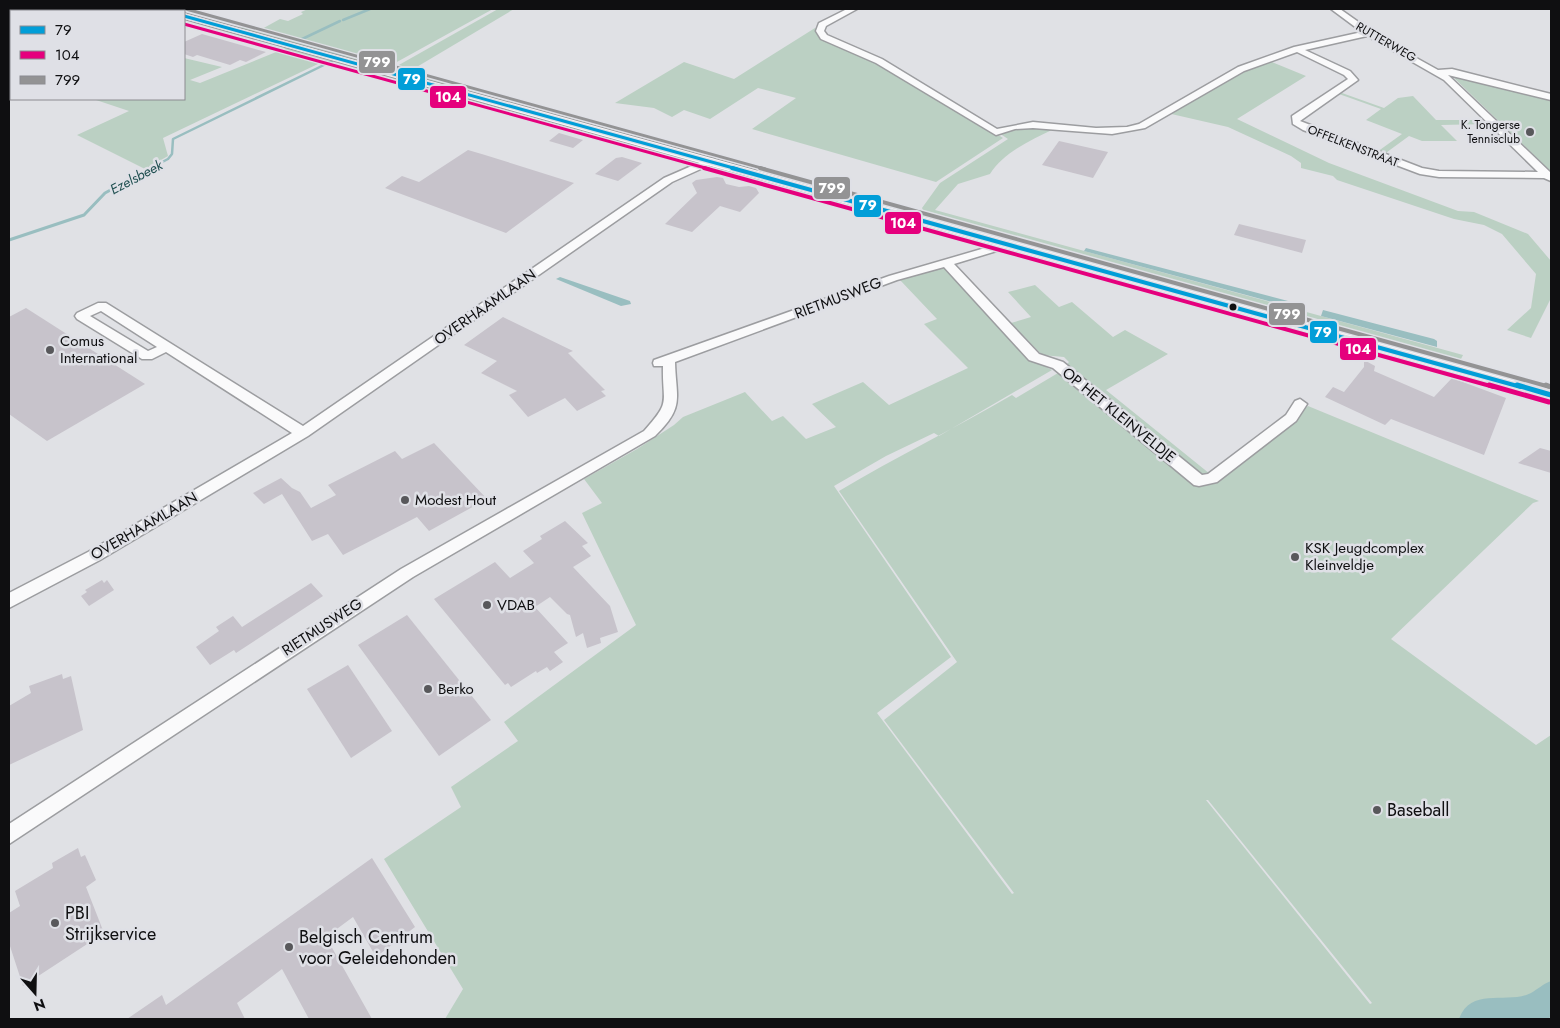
<svg xmlns="http://www.w3.org/2000/svg" width="1560" height="1028" viewBox="0 0 1560 1028" font-family="Jost,sans-serif">
	<rect width="100%" height="100%" fill="#e0e1e5"/>
	<g fill="#bbd0c3" fill-rule="evenodd">
		<path d="M308 9H493L386 68 239 28 245 26 260 30 280 19 288 21 303 14 301 12Z"/>
		<path d="M498 9H514L410 71 449 82 444 85 390 70Z"/>
		<path d="M815 28 818 33 878 61 1003 138 936 182 752 129 796 98 758 88 710 119 684 110 672 117 654 108 615 103 684 62 734 79Z"/>
		<path d="M286 48 330 61 323 64 320 63 163 138 168 156 145 169 77 135 129 111 93 99H184V58L222 67 190 80 200 83Z"/>
		<path d="M1267 60 1306 76 1237 119 1329 163 1458 211 1474 212 1528 234 1551 261V298L1531 338 1507 330 1531 308 1536 274 1502 234 1484 225 1454 219 1337 180 1333 176 1301 168V163L1291 156 1228 127 1167 113 1244 69Z"/>
		<path d="M1451 75 1551 98V173L1540 161Z"/>
		<path d="M1342 93 1384 108 1398 98 1413 96 1436 120H1481L1486 124 1441 125 1457 141H1422L1409 136 1383 155 1377 152 1402 134 1366 120 1381 109 1339 94Z"/>
		<path d="M1019 127 1054 129C1031 140 1004 152 990 174L958 184 935 210 1463 355 1459 363 923 210 922 208 940 183 1008 139 999 133Z"/>
		<path d="M754 164 915 209 913 212 751 166Z"/>
		<path d="M944 267 1024 356 1052 370 939 436 934 433 886 456 834 486 951 657 877 713 1012 894 1014 893 884 720 957 662 839 491C896 457 955 428 1012 395L1016 398 1058 373 1069 362 1064 357 1042 355 1011 323 1031 317 1008 292 1035 285 1059 307 1072 302 1113 337 1125 330 1168 354 1106 390 1215 478 1308 406 1539 501 1533 503 1391 639 1536 745 1551 735V1019H445L463 989 384 859 461 807 451 787 518 741 504 722 636 625 582 513 602 503 584 479 637 449 674 425 683 417 745 392 772 421 783 416 806 439 836 427 812 404 863 382 889 405 968 368 924 324 937 319 900 280ZM1206 800H1208L1372 1003 1370 1004Z"/>
	</g>
	<g fill="#99bec0">
		<path d="M1086 248 1288 301 1287 306 1084 251Z"/>
		<path d="M560 277 630 301 631 304 621 306 556 279Z"/>
		<path d="M1323 310 1434 339 1437 341V347L1321 316Z"/>
	</g>
	<g fill="none" stroke-linecap="round" stroke-linejoin="round">
		<g stroke="#99bec0" stroke-width="2.5">
			<path d="M343 20 370 9"/>
			<path d="M340 21 298 41 344 55"/>
			<path d="M149 169 168 159 172 154 173 139 332 61"/>
		</g>
		<path stroke="#99bec0" stroke-width="3" d="M9 240 84 215 105 193 151 168"/>
		<path fill="#99bec0" fill-rule="evenodd" d="M1551 981V1016L1548 1019H1459C1471 986 1508 1005 1531 993 1538 989 1543 984 1551 981Z"/>
	</g>
	<g fill="#c7c3cb">
		<path d="M202 34 266 52 246 62 240 60 230 65 197 55 193 57 184 54V42Z"/>
		<path d="M559 133 583 140 573 148 549 141Z"/>
		<path d="M1059 141 1108 152 1093 178 1042 165Z"/>
		<path d="M468 150 485 155 574 183 506 233 385 188 402 176 419 182Z"/>
		<path d="M622 157 642 163 618 181 595 174 616 158Z"/>
		<path d="M717 177 723 178 726 184 739 187 749 186 756 188 759 193 740 212 720 206 692 232 665 224 697 193 692 183 696 180Z"/>
		<path d="M1239 224 1306 240 1302 253 1234 235Z"/>
		<path d="M26 308 145 384 47 441 9 414V317Z"/>
		<path d="M503 317 573 351 568 353 605 390 601 391 606 396 577 411 565 398 528 417 509 395 517 391 481 373 497 361 464 345Z"/>
		<path d="M1364 360 1375 366 1374 371 1434 397 1452 378 1506 398 1484 455 1391 419 1385 425 1325 397 1333 387 1344 392 1364 367Z"/>
		<path d="M434 443 487 499 429 531 417 517 343 555 328 534 312 541 282 494 264 504 253 493 281 478 292 488 300 492 311 508 336 495 328 485 395 451 402 459Z"/>
		<path d="M1540 448 1551 451V473L1518 463Z"/>
		<path d="M565 521 588 543 582 546 591 556 573 567 610 606 618 632 600 638 601 643 587 648 583 633 576 637 570 615 567 614 550 597 535 607 568 643 554 652 563 662 550 671 547 667 537 673 536 671 511 687 508 683 505 685 434 599 495 562 510 578 534 563 523 551 542 539 540 536Z"/>
		<path d="M102 580 104 583 107 580 114 590 89 606 81 596 87 592 85 590Z"/>
		<path d="M311 583 323 596 236 653 234 650 210 665 196 647 219 631 216 627 233 616 242 627Z"/>
		<path d="M407 615 491 720 439 756 358 645Z"/>
		<path d="M348 665 392 731 351 758 307 689Z"/>
		<path d="M62 674 63 679 71 676 83 730 9 765V706L31 693 29 686Z"/>
		<path d="M78 848 81 857 85 855 96 880 86 887 104 933 23 986 9 943V913L20 906 15 891 53 868 52 863Z"/>
		<path d="M372 858 415 927 376 957 353 917 326 937 372 1019H309L282 969 237 1003 245 1019H127L162 995 166 1005Z"/>
	</g>
	<g fill="none" stroke-linecap="round" stroke-linejoin="round">
		<g stroke="#9c9da0" stroke-width="3">
			<g id="minor">
				<path d="M847 9H857L826 26 824 31 827 35 882 59 997 129 1033 122 1096 128 1127 127 1139 124 1238 67 1294 47 1362 32 1331 9H1340L1384 40 1438 70 1452 69 1551 94V100L1448 75 1551 173V181L1544 178 1439 177 1420 174 1303 130 1293 124 1292 116 1348 79 1344 75 1297 52 1244 71 1145 128 1112 134 1033 128 1015 129 996 135 876 63 821 39 816 31 819 23ZM1367 36 1444 80 1538 172 1439 171 1422 168 1300 121 1358 80 1350 71 1305 50Z"/>
				<path d="M710 158 714 159V163L672 182 308 436 100 560 9 608V593L88 552 292 433 166 352 152 359H142L77 319 75 316 77 313 98 303H106L303 426 664 178ZM101 311 157 347 148 351 90 316Z"/>
				<path d="M1009 241 1015 244 1013 246 954 264 1039 354 1063 362 1202 475 1208 474 1286 415 1295 401 1300 399 1307 404 1296 421 1217 482 1199 486 1194 485 1053 368 1029 360 944 267 897 280 675 362C676 399 685 407 655 436L413 577 9 844V824L401 569 644 431C672 400 662 404 663 366H654L653 363 654 360 889 276Z"/>
			</g>
		</g>
		<g stroke="#9c9da0" stroke-width="2">
			<g id="major">
				<path d="M153 9H171L172 11H154Z"/>
				<path d="M184 13 1551 389V401L184 19Z"/>
			</g>
		</g>
		<use href="#minor" fill="#fafafb" fill-rule="evenodd"/>
		<use href="#major" fill="#fafafb" fill-rule="evenodd"/>
		<g stroke="#dfe0e6" stroke-width="5.5">
			<path id="bus-1-far2" d="M184 16 737 169"/>
		</g>
		<g stroke="#dfe0e6" stroke-width="7">
			<path id="bus-1-far1" d="M732 168 1521 387"/>
		</g>
		<g stroke="#dfe0e6" stroke-width="9">
			<path id="bus-1" d="M1517 385 1551 395"/>
		</g>
		<g stroke="#dfe0e6" stroke-width="5.5">
			<path id="bus-2-far2" d="M184 24 709 169"/>
		</g>
		<g stroke="#dfe0e6" stroke-width="7">
			<path id="bus-2-far1" d="M704 168 1494 387"/>
		</g>
		<g stroke="#dfe0e6" stroke-width="9">
			<path id="bus-2" d="M1489 385 1549 402"/>
		</g>
		<g stroke="#dfe0e6" stroke-width="5.5">
			<path id="bus-3-far2" d="M186 9 765 169"/>
		</g>
		<g stroke="#dfe0e6" stroke-width="7">
			<path id="bus-3-far1" d="M760 168 1550 387"/>
		</g>
		<g stroke="#dfe0e6" stroke-width="9">
			<path id="bus-3" d="M1546 385 1551 387"/>
		</g>
		<use href="#bus-1-far2" stroke="#019ed8" stroke-width="3"/>
		<use href="#bus-1-far1" stroke="#019ed8" stroke-width="4"/>
		<use href="#bus-1" stroke="#019ed8" stroke-width="5"/>
		<use href="#bus-2-far2" stroke="#e5007d" stroke-width="3"/>
		<use href="#bus-2-far1" stroke="#e5007d" stroke-width="4"/>
		<use href="#bus-2" stroke="#e5007d" stroke-width="5"/>
		<use href="#bus-3-far2" stroke="#939394" stroke-width="3"/>
		<use href="#bus-3-far1" stroke="#939394" stroke-width="4"/>
		<use href="#bus-3" stroke="#939394" stroke-width="5"/>
	</g>
	<g fill="#58585b" stroke="#dfe0e6" stroke-width="2">
		<circle cx="1530" cy="132" r="5"/>
		<circle cx="50" cy="350" r="5"/>
		<circle cx="405" cy="500" r="5"/>
		<circle cx="1295" cy="557" r="5"/>
		<circle cx="487" cy="605" r="5"/>
		<circle cx="428" cy="689" r="5"/>
		<circle cx="1377" cy="810" r="5"/>
		<circle cx="55" cy="923" r="5"/>
		<circle cx="289" cy="947" r="5"/>
	</g>
	<circle fill="#0f0f11" stroke="#dfe0e6" stroke-width="2" cx="1233" cy="307" r="4.5"/>
	<g text-anchor="middle" dominant-baseline="central" stroke-width="5" stroke-linejoin="round" paint-order="stroke">
		<g font-size="12" fill="#0f0f11" stroke="#dfe0e6">
			<text transform="translate(1386 42) rotate(30)">RUTTERWEG</text>
			<text transform="translate(1353 146) rotate(21)">OFFELKENSTRAAT</text>
		</g>
		<g font-size="12" fill="#0f0f11" stroke="#dfe0e6" text-anchor="end">
			<text x="1520" y="125">K. Tongerse<tspan x="1520" dy="14">Tennisclub</tspan></text>
		</g>
		<g font-size="14" font-style="italic" fill="#1f4f50" stroke="#dfe0e6">
			<text transform="translate(136 177) rotate(-28)">Ezelsbeek</text>
		</g>
		<g font-size="15" fill="#0f0f11" stroke="#dfe0e6">
			<text transform="translate(838 298) rotate(-21)">RIETMUSWEG</text>
			<text transform="translate(485 307) rotate(-35)">OVERHAAMLAAN</text>
			<text transform="translate(1119 415) rotate(39)">OP HET KLEINVELDJE</text>
			<text transform="translate(144 526) rotate(-30)">OVERHAAMLAAN</text>
			<text transform="translate(322 627) rotate(-33)">RIETMUSWEG</text>
		</g>
		<g font-size="15" fill="#0f0f11" stroke="#dfe0e6" text-anchor="start">
			<text x="60" y="341">Comus<tspan x="60" dy="17">International</tspan></text>
			<text x="415" y="500">Modest Hout</text>
			<text x="1305" y="548">KSK Jeugdcomplex<tspan x="1305" dy="17">Kleinveldje</tspan></text>
			<text x="497" y="605">VDAB</text>
			<text x="438" y="689">Berko</text>
		</g>
		<g font-size="18" fill="#0f0f11" stroke="#dfe0e6" text-anchor="start">
			<text x="1387" y="810">Baseball</text>
			<text x="65" y="913">PBI<tspan x="65" dy="21">Strijkservice</tspan></text>
			<text x="299" y="937">Belgisch Centrum<tspan x="299" dy="21">voor Geleidehonden</tspan></text>
		</g>
	</g>
	<g stroke="#dfe0e6" stroke-width="2">
		<rect x="358" y="50" width="38" height="24" rx="5" fill="#939394"/>
		<rect x="397" y="67" width="29" height="24" rx="5" fill="#019ed8"/>
		<rect x="429" y="85" width="38" height="24" rx="5" fill="#e5007d"/>
		<rect x="813" y="176" width="38" height="24" rx="5" fill="#939394"/>
		<rect x="853" y="194" width="29" height="24" rx="5" fill="#019ed8"/>
		<rect x="884" y="211" width="38" height="24" rx="5" fill="#e5007d"/>
		<rect x="1268" y="302" width="38" height="24" rx="5" fill="#939394"/>
		<rect x="1309" y="320" width="29" height="24" rx="5" fill="#019ed8"/>
		<rect x="1339" y="337" width="38" height="24" rx="5" fill="#e5007d"/>
	</g>
	<g font-size="14" text-anchor="middle" font-weight="bold" fill="#fff">
		<text x="377" y="67">799</text>
		<text x="412" y="84">79</text>
		<text x="448" y="102">104</text>
		<text x="832" y="193">799</text>
		<text x="868" y="210">79</text>
		<text x="903" y="228">104</text>
		<text x="1287" y="319">799</text>
		<text x="1323" y="337">79</text>
		<text x="1358" y="354">104</text>
	</g>
	<rect width="1560" height="1028" fill="none" stroke="#0f0f11" stroke-width="20"/>
	<rect x="10" y="10" width="175" height="90" fill="#dfe0e6" stroke="#8c8c91"/>
	<rect x="20" y="26" width="25" height="8" fill="#019ed8" stroke="#8c8c91"/>
	<text x="55" y="35" font-size="15" fill="#0f0f11">79</text>
	<rect x="20" y="51" width="25" height="8" fill="#e5007d" stroke="#8c8c91"/>
	<text x="55" y="60" font-size="15" fill="#0f0f11">104</text>
	<rect x="20" y="76" width="25" height="8" fill="#939394" stroke="#8c8c91"/>
	<text x="55" y="85" font-size="15" fill="#0f0f11">799</text>
	<g transform="translate(35 993) rotate(160)" stroke="#dfe0e6" stroke-width="4" paint-order="stroke">
	<path d="M0-4L9 19L0 12L-9 19Z" fill="#0f0f11"/>
	<text y="-8" font-size="14" font-weight="bold" text-anchor="middle" fill="#0f0f11">N</text>
	</g>
</svg>
